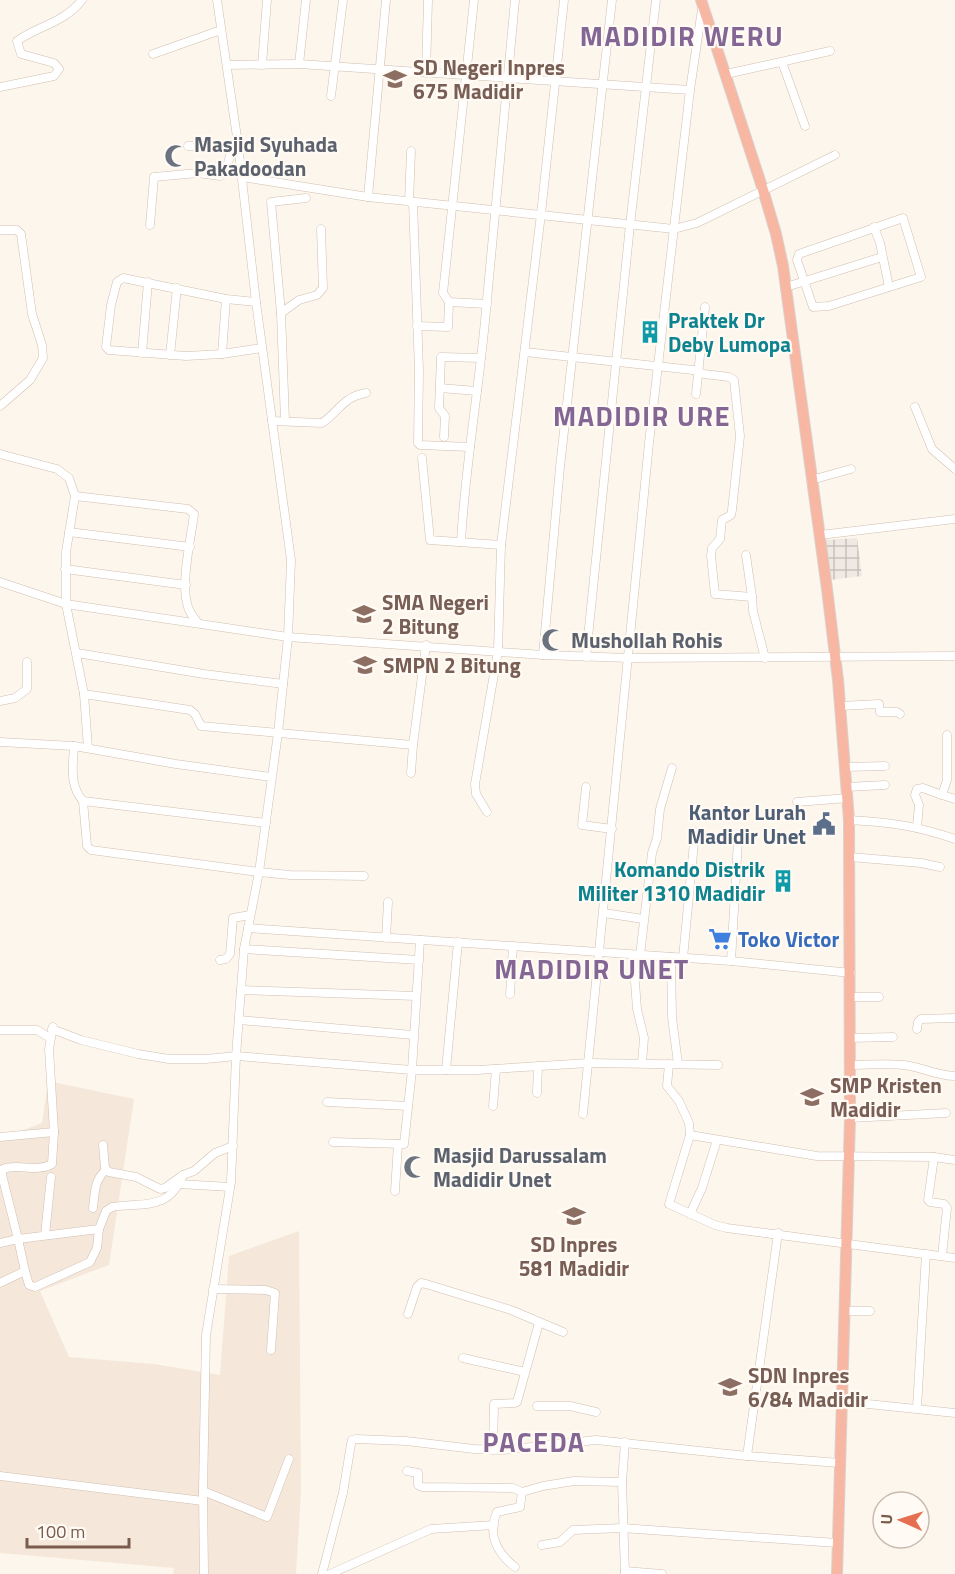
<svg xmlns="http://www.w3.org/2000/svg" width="955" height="1574" viewBox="0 0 955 1574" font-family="'Titillium Web',sans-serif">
	<defs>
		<pattern id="industrial-grid" width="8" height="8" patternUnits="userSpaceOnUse" patternTransform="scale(1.5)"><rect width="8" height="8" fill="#efe9e4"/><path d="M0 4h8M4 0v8" fill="none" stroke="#c7c0bb"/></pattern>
	</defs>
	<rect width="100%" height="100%" fill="#fdf6ec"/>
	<path fill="#f5e8da" d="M48 1081 134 1099 109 1265 40 1291 69 1357 154 1364 220 1375 229 1256 299 1231 301 1490 296 1574H173L174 1568 0 1553V1139L42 1123Z"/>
	<path fill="url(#industrial-grid)" d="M857 538 862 576 830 580 826 540Z"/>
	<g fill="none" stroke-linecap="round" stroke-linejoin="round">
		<g stroke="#d1beb0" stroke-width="9">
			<g id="minor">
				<path d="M474 0 443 293 449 302 487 304"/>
				<path d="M153 54 221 30"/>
				<path d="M782 62 805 126"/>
				<path d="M299 64 306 0"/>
				<path d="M227 65 299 64 690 90"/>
				<path d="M262 65 267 0"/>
				<path d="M426 73 428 0"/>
				<path d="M726 74 830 51"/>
				<path d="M0 87 54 76 59 69 54 63 21 54 17 41C40 25 64 23 82 0"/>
				<path d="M331 96 343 0"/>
				<path d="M188 146 239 147"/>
				<path d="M242 177 368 197 674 229 697 223 835 155"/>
				<path d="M368 197 386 0"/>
				<path d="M409 202 411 151"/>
				<path d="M413 202 419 370 418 443 420 445 470 447"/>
				<path d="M903 218 921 277 829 306 813 307 797 260 799 254Z"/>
				<path d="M150 225 154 177 198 173 220 176 225 173 230 156 239 150"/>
				<path d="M874 227 880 243 889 287"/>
				<path d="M0 230H17L21 234 32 314 42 345 43 358 30 380 0 406"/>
				<path d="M786 287 882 257"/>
				<path d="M256 302 226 299 123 278 117 282 111 305 106 347 109 350 186 356 222 354 262 348"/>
				<path d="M281 313 271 202 306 198"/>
				<path d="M417 326 448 327 449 302"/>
				<path d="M525 352 693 370 704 374 729 377 734 380 740 436 732 510 731 515 722 520 720 539 712 548 711 556 715 594 752 597 753 611 765 658"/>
				<path d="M142 353 148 282"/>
				<path d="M222 354 226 299"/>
				<path d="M170 355 177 288"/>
				<path d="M440 388 477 391"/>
				<path d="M696 394 705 307"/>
				<path d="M915 407 932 449 955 469"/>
				<path d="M272 421 322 423C339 412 342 397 366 393"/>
				<path d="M285 421 281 313 299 300 317 295 323 288 321 229"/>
				<path d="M444 437 445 416 439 408 441 357 481 358"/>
				<path d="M0 454 57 469 69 478 75 496 66 552V604L84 694 88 748"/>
				<path d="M422 458 430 540 501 545"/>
				<path d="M811 480 851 469"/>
				<path d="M75 496 188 509 194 514C191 538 181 581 187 603 188 611 193 617 198 623"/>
				<path d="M69 532 190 547"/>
				<path d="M820 535 955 519"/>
				<path d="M461 542C465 468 478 395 485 321 496 214 504 107 515 0"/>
				<path d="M746 555 752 597"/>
				<path d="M65 569 186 585"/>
				<path d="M0 582 66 604 288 637 543 655 629 658 955 656"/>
				<path d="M77 653 204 674 283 684"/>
				<path d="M543 655 560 467 612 0"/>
				<path d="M586 657 630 225 656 0"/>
				<path d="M84 694 190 710 195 714 201 726 413 745"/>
				<path d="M0 701 15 698 27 689V662"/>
				<path d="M840 706 879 704 880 712H897L900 714"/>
				<path d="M0 742 74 746 176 764 271 777"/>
				<path d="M74 746C73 766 69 785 83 801L266 823"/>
				<path d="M845 767 885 766"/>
				<path d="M411 773 413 745 426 645"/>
				<path d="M586 787 582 825 612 829"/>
				<path d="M847 787 885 785"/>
				<path d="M942 795 955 799"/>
				<path d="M83 801 87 846 91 850 259 872 290 875 364 876"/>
				<path d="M797 802 848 798"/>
				<path d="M487 812 476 794 475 784 498 651 501 545 541 214 564 0"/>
				<path d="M849 820C889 822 917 826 955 839"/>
				<path d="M917 827 919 805 915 795 917 789 923 788 942 795 947 780V735"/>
				<path d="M850 857 921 863 940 867"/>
				<path d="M604 913 643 919"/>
				<path d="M248 928 731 961 851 973"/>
				<path d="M386 938 388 902"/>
				<path d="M244 949 419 960"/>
				<path d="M633 955 637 1009 644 1038 642 1063"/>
				<path d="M640 955 652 853 657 838 660 809 672 768"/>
				<path d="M671 957 672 1017 678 1064"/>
				<path d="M683 958 695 832"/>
				<path d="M220 960 226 959 230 954 233 918 250 915"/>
				<path d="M731 961 738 840"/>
				<path d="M241 990 416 996"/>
				<path d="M510 994 513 946"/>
				<path d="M850 997H879"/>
				<path d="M239 1020 413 1035"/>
				<path d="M52 1029 81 1040 138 1054 169 1059H206L236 1056 412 1070H477L589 1063 718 1065"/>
				<path d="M917 1029 918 1022 921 1019 955 1018"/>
				<path d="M0 1030H37L50 1038"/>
				<path d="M850 1038 893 1037"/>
				<path d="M669 1064 667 1086 679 1101 689 1123 690 1135 669 1204 715 1225 727 1228 955 1258"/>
				<path d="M850 1065C867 1065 886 1063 904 1065 922 1067 937 1076 955 1076"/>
				<path d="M446 1070 458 942"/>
				<path d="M537 1093 538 1066"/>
				<path d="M327 1102 408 1106"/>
				<path d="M493 1106 496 1069"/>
				<path d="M583 1114 649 443 690 90 702 9"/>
				<path d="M850 1118 946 1113"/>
				<path d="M690 1135 817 1156 934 1157 955 1160"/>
				<path d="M0 1137 54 1132 49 1049 53 1027"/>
				<path d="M333 1142 404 1144 412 1070 420 940"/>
				<path d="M103 1145 105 1168 109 1172 136 1177 160 1189 165 1188 183 1175 194 1171 215 1153 233 1146"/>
				<path d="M934 1157 928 1200 930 1202 944 1204 947 1208 942 1256"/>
				<path d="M179 1184 230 1187"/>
				<path d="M395 1191 398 1144"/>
				<path d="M93 1208C95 1193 94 1180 106 1170"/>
				<path d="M690 1214 702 1188 717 1140"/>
				<path d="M45 1235 51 1177"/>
				<path d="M0 1243 18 1239 2 1175 3 1169C18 1163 36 1173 52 1164L54 1132"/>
				<path d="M25 1271 29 1285 35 1287 90 1262 97 1248 99 1229"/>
				<path d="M0 1283 25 1271 18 1239 99 1229 106 1211 112 1207C146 1202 168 1211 183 1175"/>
				<path d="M213 1289 266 1290 275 1293 271 1350"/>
				<path d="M844 1311H870"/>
				<path d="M408 1314 417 1287 421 1283 426 1284 511 1310 563 1332"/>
				<path d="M463 1358 525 1372"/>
				<path d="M841 1403 868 1404 955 1413"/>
				<path d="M537 1406H570L596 1412"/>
				<path d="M917 1408 926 1254"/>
				<path d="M493 1450 494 1404 515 1403 517 1402 539 1323"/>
				<path d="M747 1456 778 1233"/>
				<path d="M407 1471 418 1473V1485L422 1487 513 1488 522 1492"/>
				<path d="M0 1476 203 1501"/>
				<path d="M203 1491 267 1517 289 1459"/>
				<path d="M542 1545 560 1542 573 1530 622 1528 837 1543"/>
				<path d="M515 1567C497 1553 487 1534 497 1512L520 1507 522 1492 543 1486 574 1481 622 1482"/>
				<path d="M625 1571 662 1574"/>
				<path d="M204 1574 203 1491 206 1335 231 1182 236 1056 244 949 259 872 278 733 288 637 291 560 256 302 238 144 217 0"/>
				<path d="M322 1574 343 1493 351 1444 352 1440 356 1439 406 1441 474 1449 503 1450 596 1440 747 1456 840 1463"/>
				<path d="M330 1574 431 1529 494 1525"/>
				<path d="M625 1574 622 1482 625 1442"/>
			</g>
		</g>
		<g stroke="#dad1cd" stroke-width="12">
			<path id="highway" d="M701 0 763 190 776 234 783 266 827 589 838 680 849 820 850 1118 837 1574"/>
		</g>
		<use href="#minor" stroke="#fff" stroke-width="8"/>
		<use href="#highway" stroke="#f7b7a3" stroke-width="10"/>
	</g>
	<defs>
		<g id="school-bare" transform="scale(1.8)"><path d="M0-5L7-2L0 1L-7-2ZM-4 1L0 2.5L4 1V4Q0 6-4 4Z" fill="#8d6e63" stroke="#fffaf3" stroke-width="2.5" paint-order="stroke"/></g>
		<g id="mosque-bare" transform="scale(1.8)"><path d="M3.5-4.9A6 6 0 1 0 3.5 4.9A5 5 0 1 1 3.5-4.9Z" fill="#6b7280" stroke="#fffaf3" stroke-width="2.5" paint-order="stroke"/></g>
		<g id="building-bare" transform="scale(1.8)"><path d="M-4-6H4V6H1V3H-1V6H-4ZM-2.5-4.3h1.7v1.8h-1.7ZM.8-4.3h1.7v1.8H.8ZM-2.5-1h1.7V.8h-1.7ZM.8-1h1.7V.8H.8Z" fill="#0f9aa8" stroke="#fffaf3" stroke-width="2.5" paint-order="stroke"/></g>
		<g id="civic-bare" transform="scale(1.8)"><path d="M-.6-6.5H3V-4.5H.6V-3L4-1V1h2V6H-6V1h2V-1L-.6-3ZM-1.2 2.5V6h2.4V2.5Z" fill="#5c6f8a" stroke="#fffaf3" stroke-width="2.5" paint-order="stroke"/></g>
		<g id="supermarket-bare" transform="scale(1.8)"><path d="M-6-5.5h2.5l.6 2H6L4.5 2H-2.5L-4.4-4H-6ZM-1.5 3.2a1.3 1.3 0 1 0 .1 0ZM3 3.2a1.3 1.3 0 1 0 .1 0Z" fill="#3f7fe0" stroke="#fffaf3" stroke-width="2.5" paint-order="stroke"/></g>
	</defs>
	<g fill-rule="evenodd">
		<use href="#school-bare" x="395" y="79"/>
		<use href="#mosque-bare" x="176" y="156"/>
		<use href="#building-bare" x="650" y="332"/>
		<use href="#school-bare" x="364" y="614"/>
		<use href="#mosque-bare" x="553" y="640"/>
		<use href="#school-bare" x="365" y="665"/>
		<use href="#civic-bare" x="824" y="824"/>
		<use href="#building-bare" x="783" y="881"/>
		<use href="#supermarket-bare" x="720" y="939"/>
		<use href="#school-bare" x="812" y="1097"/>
		<use href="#mosque-bare" x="415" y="1167"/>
		<use href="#school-bare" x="574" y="1216"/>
		<use href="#school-bare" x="730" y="1387"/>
	</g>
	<g text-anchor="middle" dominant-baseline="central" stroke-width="4.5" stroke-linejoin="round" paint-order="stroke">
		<g font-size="21" font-weight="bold" fill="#785e54" stroke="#fffaf3" text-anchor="start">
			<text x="413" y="67">SD Negeri Inpres<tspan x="413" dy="24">675 Madidir</tspan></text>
			<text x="382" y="602">SMA Negeri<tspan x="382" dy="24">2 Bitung</tspan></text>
			<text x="383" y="665">SMPN 2 Bitung</text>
			<text x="830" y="1085">SMP Kristen<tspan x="830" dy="24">Madidir</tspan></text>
			<text x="574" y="1244" text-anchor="middle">SD Inpres<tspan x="574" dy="24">581 Madidir</tspan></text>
			<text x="748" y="1375">SDN Inpres<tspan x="748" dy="24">6/84 Madidir</tspan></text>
		</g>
		<g font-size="21" font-weight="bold" fill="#5b616d" stroke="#fffaf3" text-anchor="start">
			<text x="194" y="144">Masjid Syuhada<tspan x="194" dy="24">Pakadoodan</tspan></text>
			<text x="571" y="640">Mushollah Rohis</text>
			<text x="433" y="1155">Masjid Darussalam<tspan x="433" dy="24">Madidir Unet</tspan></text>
		</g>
		<g font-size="21" font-weight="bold" fill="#0d838f" stroke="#fffaf3" text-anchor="start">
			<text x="668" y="320">Praktek Dr<tspan x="668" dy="24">Deby Lumopa</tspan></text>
			<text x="765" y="869" text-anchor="end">Komando Distrik<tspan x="765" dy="24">Militer 1310 Madidir</tspan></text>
		</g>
		<g font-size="21" font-weight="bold" fill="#4e5e75" stroke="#fffaf3" text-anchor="end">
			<text x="806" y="812">Kantor Lurah<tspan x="806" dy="24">Madidir Unet</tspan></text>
		</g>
		<g font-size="21" font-weight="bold" fill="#366cbe" stroke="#fffaf3" text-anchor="start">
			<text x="738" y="939">Toko Victor</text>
		</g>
		<g font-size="27" font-weight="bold" letter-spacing="1.5" fill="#846695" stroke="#fffaf3">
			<text x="682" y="35">MADIDIR WERU</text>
			<text x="642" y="415">MADIDIR URE</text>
			<text x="592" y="968">MADIDIR UNET</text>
			<text x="534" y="1441">PACEDA</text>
		</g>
	</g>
	<g transform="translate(901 1520) rotate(273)"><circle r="28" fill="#fffaf3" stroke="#cabbb1" stroke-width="1.5"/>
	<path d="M0-4.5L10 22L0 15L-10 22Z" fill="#e76f51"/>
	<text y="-9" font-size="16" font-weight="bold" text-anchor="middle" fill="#7a5c4d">U</text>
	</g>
	<path d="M27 1538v9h102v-9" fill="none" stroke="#7a5c4d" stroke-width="3"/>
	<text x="36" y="1538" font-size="18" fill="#7a5c4d" stroke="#fffaf3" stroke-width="4.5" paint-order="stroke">100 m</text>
</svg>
